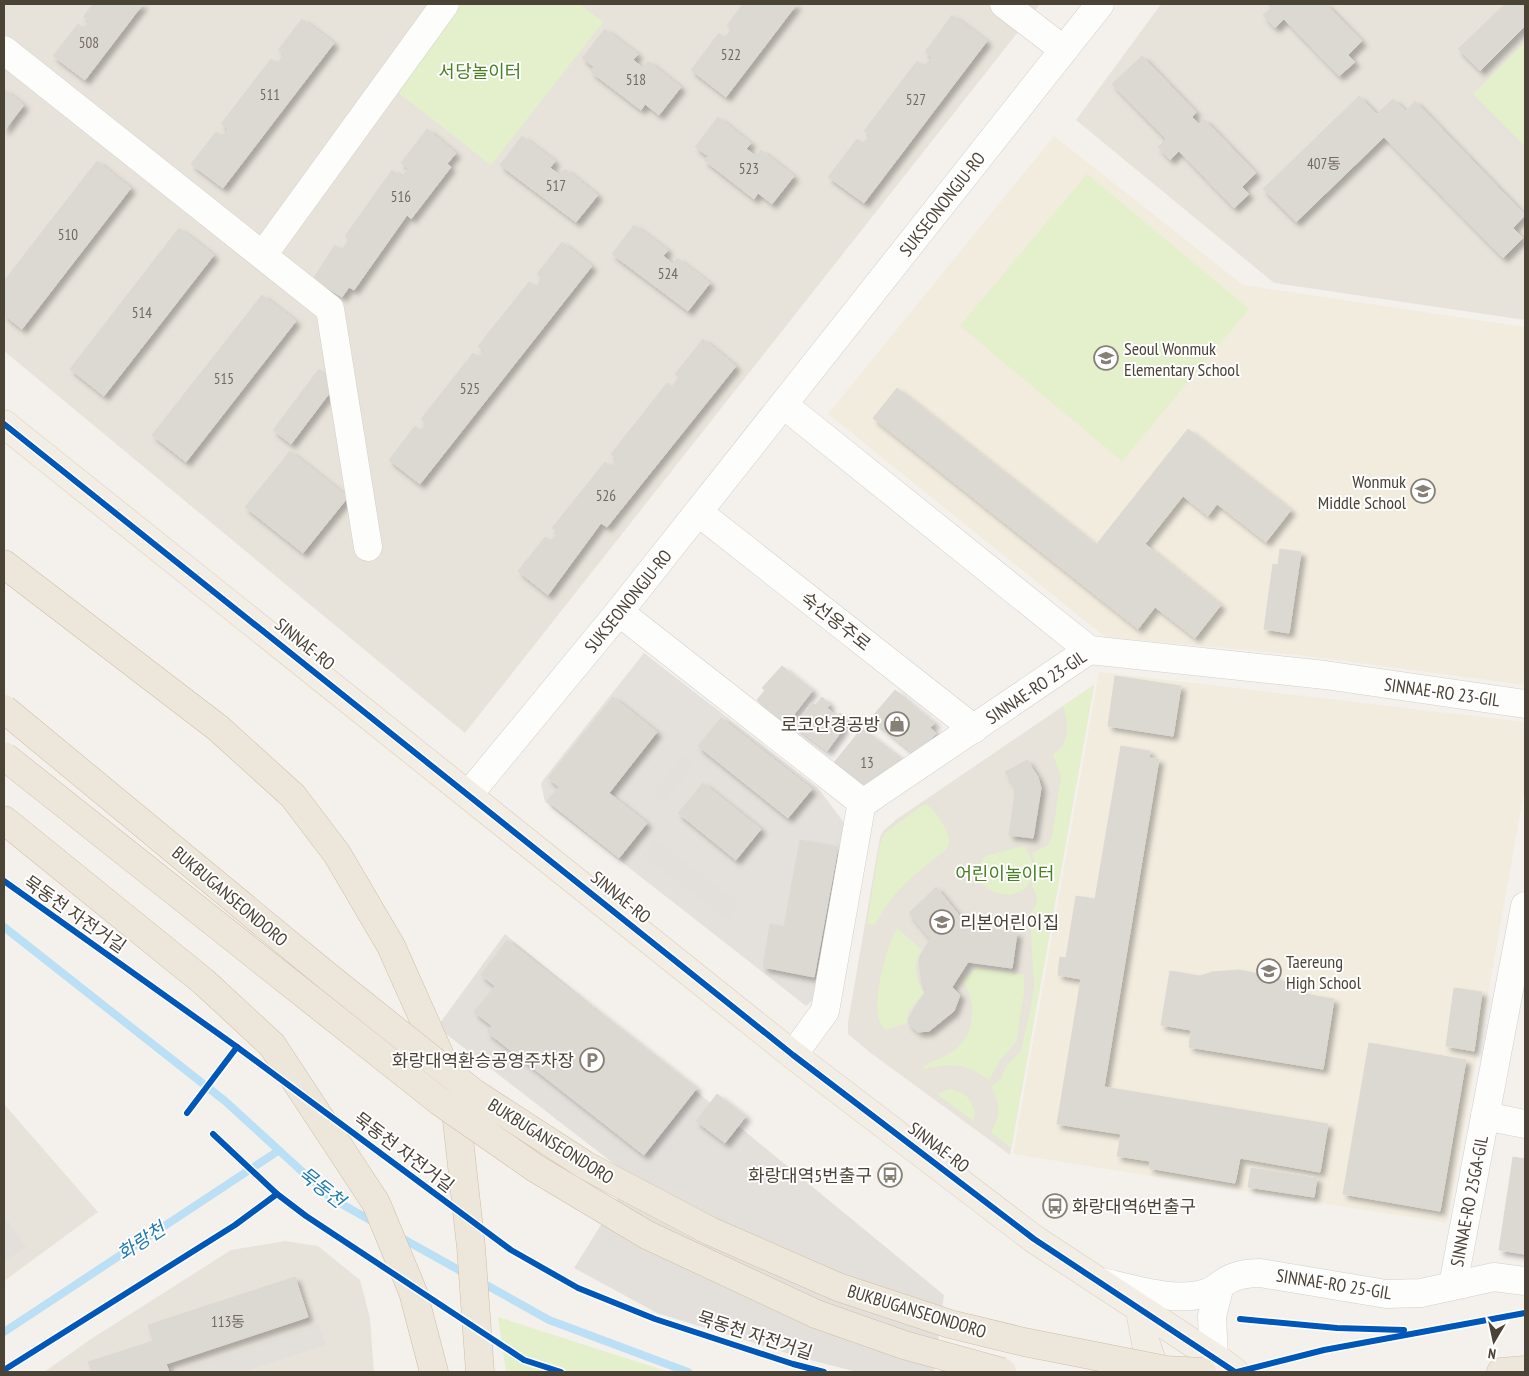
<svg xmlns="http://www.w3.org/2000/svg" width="1529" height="1376" viewBox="0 0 1529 1376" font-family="'PT Sans Narrow','Noto Sans KR',sans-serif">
	<defs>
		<filter id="shadow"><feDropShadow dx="4.5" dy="4.5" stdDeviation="2.5" flood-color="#0004"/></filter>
	</defs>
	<rect width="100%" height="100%" fill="#f4f1ed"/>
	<g fill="#e8e3da">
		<path d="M4 4H1040L465 733 4 351Z"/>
		<path d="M1161 4H1525V320L1274 283 1076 120Z"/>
		<path d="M1094 685 1010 1155 872 1054 848 1034V1022L880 837 883 831 897 819Z"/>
		<path d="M4 1104 98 1212 4 1281Z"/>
		<path d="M285 1241 318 1246 360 1280 370 1318 374 1372H44L91 1339 231 1250Z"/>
	</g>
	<path fill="#e4e0db" d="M644 653 818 788 845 824 814 999 806 1006 545 802 541 784 543 780Z"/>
	<g fill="#f2ecdf">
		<path d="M1054 136 1243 285 1525 327V685L1298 655 1105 637 828 414Z"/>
		<path d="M1099 672 1525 722V787L1447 1223 1013 1154Z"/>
	</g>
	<g fill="#e3f0cb">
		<path d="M434 4H579L603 22 491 165 377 76Z"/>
		<path d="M1525 42V146L1473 94Z"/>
		<path d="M1087 174 1249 309 1122 461 960 326Z"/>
		<path d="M1094 685 1011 1148 991 1132C1001 1115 1001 1104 991 1087L1000 1080 1006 1066 1021 1051 1031 1007 1034 987 1030 915 1036 905 1037 897 1032 886 1037 871 1032 853 1048 845 1052 837 1061 777 1053 754C1071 745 1069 721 1063 706Z"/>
		<path d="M927 805C936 810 951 833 949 844 947 851 938 856 933 860 907 880 890 896 875 925L867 924 880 844 885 833 921 806Z"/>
		<path d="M1024 846C1052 886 1008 911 980 882L979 865 985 856Z"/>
		<path d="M897 928 922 950C912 963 915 979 924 992L908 1012 907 1023 885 1030C884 1027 880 1023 879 1020 873 997 886 948 897 928Z"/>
		<path d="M976 968 1024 975V993L1016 1042 1000 1060 989 1080C963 1063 955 1063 925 1069L924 1066C933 1060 946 1057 955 1050 976 1033 977 1002 963 981Z"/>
		<path d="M949 1089C965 1092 971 1098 975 1113L973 1121 937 1094Z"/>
		<path d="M498 1317 669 1372H506Z"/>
	</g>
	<g fill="#e3e0dc">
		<path d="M683 756 694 764 664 802 653 794Z"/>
		<path d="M655 839 740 904 728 920 643 855Z"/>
		<path d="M505 934 944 1295 934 1372H857L806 1359 657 1313 574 1268 631 1177 437 1027Z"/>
		<path d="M4 1215 26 1247 4 1262Z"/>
		<path d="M319 1324 326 1345 242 1372H174Z"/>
	</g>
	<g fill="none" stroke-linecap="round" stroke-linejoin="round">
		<g stroke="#bbe0f5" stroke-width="8">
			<path d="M4 927 225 1101 331 1198 377 1224"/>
			<path d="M398 1236 466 1274"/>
			<path d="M481 1282 549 1320 688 1372"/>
			<path d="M4 1332 278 1151"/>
		</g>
	</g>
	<g fill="#dcd9d3" stroke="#ddd8d3" filter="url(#shadow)">
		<path d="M93 4H143L85 80 53 56 78 24 84 29 89 21 83 17Z"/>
		<path d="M743 4H797L726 97 691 70 719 33 725 38 732 29 727 25Z"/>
		<path d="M1267 4H1326L1362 41 1348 55 1355 62 1339 76 1284 19 1275 28 1263 15 1271 8Z"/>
		<path d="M1505 4H1525V26L1480 71 1458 49Z"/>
		<path d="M952 15 987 41 864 203 828 177 857 139 863 144 870 135 864 131 917 61 924 67 932 57 925 52Z"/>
		<path d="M302 19 334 43 223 188 191 164 216 132 222 136 228 129 221 124 271 59 278 63 284 54 278 50Z"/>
		<path d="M605 29 638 54 633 60 643 68 648 61 681 87 659 115 645 104 641 110 591 72 594 67 582 58Z"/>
		<path d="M1142 56 1196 112 1192 117 1199 124 1204 119 1256 173 1242 187 1249 194 1234 208 1179 151 1170 160 1158 147 1166 139 1112 84Z"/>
		<path d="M4 89 24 105 4 131Z"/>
		<path d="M1359 96 1377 114 1393 99 1406 111 1415 101 1525 215 1513 228 1523 238 1503 258 1384 137 1296 222 1263 189Z"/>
		<path d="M718 117 751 143 746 149 756 156 761 150 794 176 772 204 758 193 754 199 704 160 708 156 695 147Z"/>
		<path d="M427 129 456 153 447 164 451 167 411 219 407 215 354 290 349 287 342 297 313 279 335 245 342 250 349 240 345 236 392 170 402 177 408 168 401 163Z"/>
		<path d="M522 136 555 161 550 168 560 175 565 169 598 195 576 222 500 165Z"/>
		<path d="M97 161 131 188 22 329 4 315V281Z"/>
		<path d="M634 225 668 250 663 256 673 264 677 258 710 283 688 311 612 254Z"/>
		<path d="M179 228 214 255 104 396 70 369Z"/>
		<path d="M562 242 592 266 420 484 389 460 415 426 421 431 426 424 421 419 473 353 479 357 484 351 478 346 529 282 536 287 542 278 537 274Z"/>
		<path d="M262 295 296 321 186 462 152 435Z"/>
		<path d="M703 339 736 366 607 527 601 523 548 595 518 571 545 537 551 541 558 532 552 528 605 462 611 467 617 459 611 454 667 383 672 387 679 377 675 374Z"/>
		<path d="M319 369 337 383 291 444 273 430Z"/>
		<path d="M897 388 1096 545 1188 429 1291 510 1266 542 1217 504 1208 516 1183 496 1145 544 1221 605 1195 638 1155 607 1138 629 873 418Z"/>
		<path d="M290 451 348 497 303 553 245 507Z"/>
		<path d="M1280 549 1301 552 1289 633 1264 629 1273 564 1278 565Z"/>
		<path d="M782 666 813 690 785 726 757 700 765 690 762 688Z"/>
		<path d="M1115 676 1181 686 1173 736 1108 726Z"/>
		<path d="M895 690 935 723 930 728 936 733 917 756 871 718Z"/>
		<path d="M613 697 657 732 609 793 647 823 619 858 547 801 559 787 548 778Z"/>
		<path d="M822 697 830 704 827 708 838 717 840 713 848 719 841 728 843 729 827 751 794 726 812 702 815 705Z"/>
		<path d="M721 718 812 789 788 818 698 746Z"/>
		<path d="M862 728 901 758 882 782 876 777 865 791 832 765Z"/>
		<path d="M1121 746 1150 751 1149 758 1159 759 1104 1087 1328 1124 1320 1172 1240 1158 1235 1183 1149 1168 1150 1161 1117 1156 1121 1134 1057 1124 1081 979 1058 975 1060 957 1066 958 1076 896 1095 899Z"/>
		<path d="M1027 760 1038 777 1041 788 1033 838 1009 835 1015 793 1013 784 1005 772Z"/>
		<path d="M703 783 761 829 736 860 678 813Z"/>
		<path d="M800 840 838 847 814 977 763 967 770 924 784 927Z"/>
		<path d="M936 887 967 925 1017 933 1012 968 968 962 952 987 960 995 954 1011 929 1031 918 1032 909 1024 908 1019 918 1002 927 990 922 985 919 963 920 956 930 939 909 913Z"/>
		<path d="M507 940 697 1088 644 1155 487 1032 492 1026 474 1012 495 986 481 975Z"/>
		<path d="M1238 970 1270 976 1296 986 1305 994 1334 999 1323 1069 1189 1047 1191 1030 1161 1025 1170 971 1200 976 1212 972Z"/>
		<path d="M1454 988 1482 992 1474 1051 1446 1046Z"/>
		<path d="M1369 1043 1466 1060 1440 1211 1343 1194Z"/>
		<path d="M717 1094 746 1116 725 1143 696 1121Z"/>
		<path d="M1513 1157 1525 1159V1254L1499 1250Z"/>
		<path d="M1251 1168 1317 1178 1314 1197 1248 1187Z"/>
		<path d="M295 1277 308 1317 166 1364 169 1372H92L88 1362 153 1341 148 1325Z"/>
	</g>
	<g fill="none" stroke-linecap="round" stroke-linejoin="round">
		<g stroke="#d2cfcb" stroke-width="29">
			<g id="minor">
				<path d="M1004 4 1064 50"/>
				<path d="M4 50 330 309 368 547"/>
				<path d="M263 255 445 4"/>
				<path d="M784 405 1089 650"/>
				<path d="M698 512 974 729"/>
				<path d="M619 612 863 803"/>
				<path d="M469 794 619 612 1100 4"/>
				<path d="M793 1055 825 1011 861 807 863 803 1089 650 1325 675 1525 704"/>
				<path d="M1485 1116 1525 1124"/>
				<path d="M1102 1282C1132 1289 1176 1303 1206 1293 1213 1291 1218 1287 1223 1283 1234 1275 1247 1273 1260 1273L1386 1294 1421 1293 1494 1277 1525 1281"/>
				<path d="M1453 1285 1525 906"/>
				<path d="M1219 1360 1214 1357 1212 1316 1220 1285"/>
			</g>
		</g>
		<g stroke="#d8cdb9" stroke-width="29">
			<g id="major">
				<path d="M4 424 793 1055 1034 1239 1214 1357"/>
				<path d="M1140 1311 1146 1344 1156 1372"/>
				<path d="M1219 1360 1235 1372"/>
			</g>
		</g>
		<g stroke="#cfbea6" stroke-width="29">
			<g id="highway">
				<path d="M4 564 218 728 293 796 337 854 391 946 453 1085 471 1247 480 1372"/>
				<path d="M4 820 204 982 272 1045 376 1203 413 1292 434 1372"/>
				<path d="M1501 1372 1525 1370"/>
			</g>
		</g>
		<use href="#minor" stroke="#fdfdfc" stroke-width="28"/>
		<use href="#major" stroke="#f2eee5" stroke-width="28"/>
		<use href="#highway" stroke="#ede6db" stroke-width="28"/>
		<g stroke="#cfbea6" stroke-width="29" stroke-linecap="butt">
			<g id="highway-bridge">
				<path d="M4 709 326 975 474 1093 585 1165 710 1231 838 1287 950 1324 1024 1342 1166 1370 1202 1372"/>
				<path d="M4 756 439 1101 535 1168 647 1235 816 1314 904 1345 1002 1372"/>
			</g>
		</g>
		<use href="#highway-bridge" stroke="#ede6db" stroke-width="28"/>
		<g stroke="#fff" stroke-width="9">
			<g id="cycleway">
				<path d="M4 424 793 1055 1034 1239 1235 1372"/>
				<path d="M4 881 237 1047 511 1250 578 1288 655 1319 793 1364 824 1372"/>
				<path d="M187 1113 237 1047"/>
				<path d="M213 1134 277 1194 306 1216 524 1360 561 1372"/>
				<path d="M1240 1319 1337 1328 1404 1330"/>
				<path d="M4 1370 235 1225 277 1194"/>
				<path d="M1237 1372 1324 1350 1525 1313"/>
			</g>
		</g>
		<use href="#cycleway" stroke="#0057b8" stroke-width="6"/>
	</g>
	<defs>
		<g id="school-ring" transform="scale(1.25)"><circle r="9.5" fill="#fff" stroke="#878077" stroke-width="1.5"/><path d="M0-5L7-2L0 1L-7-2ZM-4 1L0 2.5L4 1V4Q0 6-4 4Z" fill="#878077"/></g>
		<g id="shop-ring" transform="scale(1.25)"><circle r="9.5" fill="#fff" stroke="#878077" stroke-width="1.5"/><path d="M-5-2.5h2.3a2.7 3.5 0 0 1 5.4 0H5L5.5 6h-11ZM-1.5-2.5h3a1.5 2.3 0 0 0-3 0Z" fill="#878077"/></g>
		<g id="parking-ring" transform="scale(1.25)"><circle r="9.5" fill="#fff" stroke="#878077" stroke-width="1.5"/><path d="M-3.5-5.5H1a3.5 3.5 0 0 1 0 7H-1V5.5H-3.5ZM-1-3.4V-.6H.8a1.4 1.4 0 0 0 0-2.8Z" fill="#878077"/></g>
		<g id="bus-ring" transform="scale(1.25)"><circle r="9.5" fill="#fff" stroke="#878077" stroke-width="1.5"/><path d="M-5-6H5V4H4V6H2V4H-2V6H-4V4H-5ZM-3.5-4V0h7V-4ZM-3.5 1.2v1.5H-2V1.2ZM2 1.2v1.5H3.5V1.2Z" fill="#878077"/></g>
	</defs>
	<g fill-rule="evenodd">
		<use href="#school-ring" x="1106" y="358"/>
		<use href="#school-ring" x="1423" y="491"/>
		<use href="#shop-ring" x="897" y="724"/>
		<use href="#school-ring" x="942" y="922"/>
		<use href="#school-ring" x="1269" y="971"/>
		<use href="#parking-ring" x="592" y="1060"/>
		<use href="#bus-ring" x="890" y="1175"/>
		<use href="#bus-ring" x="1055" y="1206"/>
	</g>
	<g text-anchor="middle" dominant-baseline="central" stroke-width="4" stroke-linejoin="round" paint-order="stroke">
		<g font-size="15" fill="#726a60">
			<text x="89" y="42">508</text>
			<text x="731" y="54">522</text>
			<text x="636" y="79">518</text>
			<text x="270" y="94">511</text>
			<text x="916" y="99">527</text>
			<text x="1324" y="163">407동</text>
			<text x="749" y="168">523</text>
			<text x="556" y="185">517</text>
			<text x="401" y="196">516</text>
			<text x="68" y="234">510</text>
			<text x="668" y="273">524</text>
			<text x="142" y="312">514</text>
			<text x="224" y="378">515</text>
			<text x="470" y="388">525</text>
			<text x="606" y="495">526</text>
			<text x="867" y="762">13</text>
			<text x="228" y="1321">113동</text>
		</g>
		<g font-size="18" fill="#498021" stroke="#fff">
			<text x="480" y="71">서당놀이터</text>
			<text x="1005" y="873">어린이놀이터</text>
		</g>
		<g font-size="18" fill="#4c4337" stroke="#fff">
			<text transform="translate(942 204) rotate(-52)">SUKSEONONGJU-RO</text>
			<text transform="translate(628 601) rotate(-51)">SUKSEONONGJU-RO</text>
			<text transform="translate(836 621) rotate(38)">숙선옹주로</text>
			<text transform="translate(305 644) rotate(39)">SINNAE-RO</text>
			<text transform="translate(1036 687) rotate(-34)">SINNAE-RO 23-GIL</text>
			<text transform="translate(1442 692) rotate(8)">SINNAE-RO 23-GIL</text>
			<text transform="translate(230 896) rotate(40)">BUKBUGANSEONDORO</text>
			<text transform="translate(621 897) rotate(39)">SINNAE-RO</text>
			<text transform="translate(75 914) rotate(35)">묵동천 자전거길</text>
			<text transform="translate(551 1141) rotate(32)">BUKBUGANSEONDORO</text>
			<text transform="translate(939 1147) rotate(37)">SINNAE-RO</text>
			<text transform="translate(404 1152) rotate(37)">묵동천 자전거길</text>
			<text transform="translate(1469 1201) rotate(-79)">SINNAE-RO 25GA-GIL</text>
			<text transform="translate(1334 1284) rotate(9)">SINNAE-RO 25-GIL</text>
			<text transform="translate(917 1311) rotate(17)">BUKBUGANSEONDORO</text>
			<text transform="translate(755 1335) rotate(18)">묵동천 자전거길</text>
		</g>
		<g font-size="18" fill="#4c4337" stroke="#fff" text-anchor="start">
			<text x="1124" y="348">Seoul Wonmuk<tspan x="1124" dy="21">Elementary School</tspan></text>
			<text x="1406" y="481" text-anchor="end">Wonmuk<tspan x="1406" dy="21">Middle School</tspan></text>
			<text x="880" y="724" text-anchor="end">로코안경공방</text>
			<text x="960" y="922">리본어린이집</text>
			<text x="1286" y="961">Taereung<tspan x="1286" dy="21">High School</tspan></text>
			<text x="574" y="1060" text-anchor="end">화랑대역환승공영주차장</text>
			<text x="872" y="1175" text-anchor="end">화랑대역5번출구</text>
			<text x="1072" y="1206">화랑대역6번출구</text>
		</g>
		<g font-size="19" font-style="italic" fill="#207cb4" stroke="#fff">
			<text transform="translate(322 1187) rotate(38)">묵동천</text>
			<text transform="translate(141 1241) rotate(-33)">화랑천</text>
		</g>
	</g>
	<rect width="1529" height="1376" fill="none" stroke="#4c4337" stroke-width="10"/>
	<g transform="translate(1494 1341) rotate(189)" stroke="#ffffff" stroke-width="4" paint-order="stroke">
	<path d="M0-4L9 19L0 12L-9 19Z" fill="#4c4337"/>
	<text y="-8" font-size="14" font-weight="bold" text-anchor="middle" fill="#4c4337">N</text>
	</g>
</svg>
